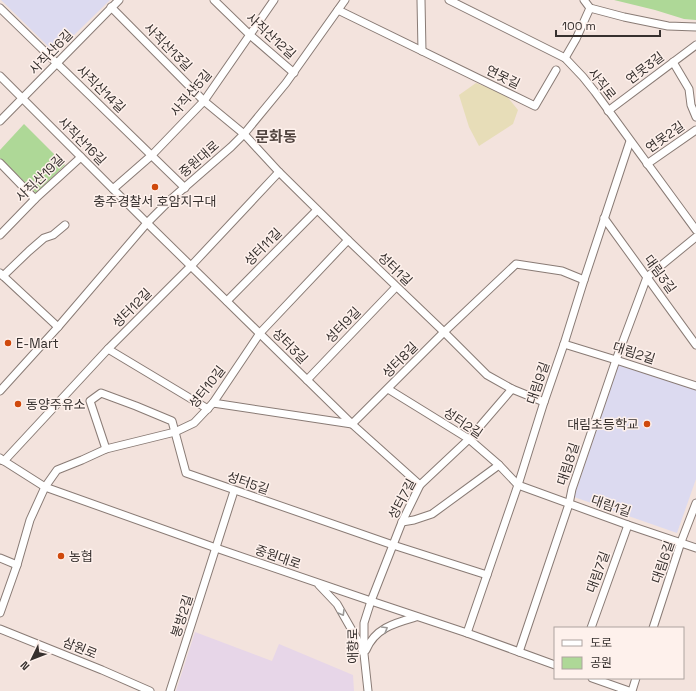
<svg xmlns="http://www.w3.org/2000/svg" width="696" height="691" viewBox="0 0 696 691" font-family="'Space Grotesk','Noto Sans KR',sans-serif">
	<rect width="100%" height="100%" fill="#f3e3dd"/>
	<path fill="#e7d6e8" d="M195 632 272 661 279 644 353 675 354 691H176Z"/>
	<g fill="#dcdaf0">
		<path d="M1 0H110L70 39 51 49Z"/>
		<path d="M619 363 696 390V479L677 533 574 497Z"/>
	</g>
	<g fill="#aed897">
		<path d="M614 0H696V20L684 19 655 10Z"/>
		<path d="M24 124 65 165 36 193 0 158V150Z"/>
	</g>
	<path fill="#e7ddb8" d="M476 83 505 94 518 110 513 124 479 146 469 127 459 95Z"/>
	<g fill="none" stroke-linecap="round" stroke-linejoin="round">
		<g stroke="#897b75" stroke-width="9">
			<g id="minor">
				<path d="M214 0 250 35 294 73"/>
				<path d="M421 0 422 51"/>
				<path d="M449 0 565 58 583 77 595 92 696 230"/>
				<path d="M584 0 590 8 624 17 668 26 696 27"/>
				<path d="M111 7 204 101 244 134 279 172 348 240 444 332 487 375 512 389 544 402"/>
				<path d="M0 8 185 188"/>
				<path d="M338 10 535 106 556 70"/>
				<path d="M565 58 576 39 590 8"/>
				<path d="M673 62 689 89 691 105 696 117"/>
				<path d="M0 76 147 223 352 424 420 485"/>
				<path d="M608 111 696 45"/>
				<path d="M0 121 119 0"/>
				<path d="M0 163 35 199"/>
				<path d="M647 164 696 130"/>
				<path d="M113 189 152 155 204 101 274 0"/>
				<path d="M604 218 696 345"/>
				<path d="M0 235 35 199 81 157"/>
				<path d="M0 273 58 327"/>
				<path d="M3 276 29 251 44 238 53 235 65 225"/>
				<path d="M227 301 317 210"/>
				<path d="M564 344 616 360 696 386"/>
				<path d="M108 349 208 409"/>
				<path d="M307 380 396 287"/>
				<path d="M388 389 469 439 499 465 518 485 628 525 696 548"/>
				<path d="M0 391 58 327 147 223 169 201 231 147 244 134 286 83 345 0"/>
				<path d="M213 403 352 424 444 332 516 264 562 271 584 280"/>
				<path d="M106 449 90 401 101 393 136 406 172 421 186 473 393 545 487 575"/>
				<path d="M0 458 4 461 45 487 216 548 371 601 467 633 555 665"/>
				<path d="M0 460 4 461 108 349 191 266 279 172"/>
				<path d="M402 522 414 520 432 514 499 465"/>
				<path d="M0 558 17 565"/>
				<path d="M319 585 337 604 357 639 363 652"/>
				<path d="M0 613 17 565 30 520 45 487 57 470 82 460 106 449 175 432 194 423 213 403 260 333 348 240"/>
				<path d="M591 628 628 525"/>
				<path d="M653 628 681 542 696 503"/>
				<path d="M0 629 102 670 150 691"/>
				<path d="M467 633 518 485 544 402 564 344 584 280 630 141"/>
				<path d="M366 650C375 628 395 623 416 617"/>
				<path d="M519 652 569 504 572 489 616 360 647 277 696 237"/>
				<path d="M592 678 629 691"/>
				<path d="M170 691 234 491"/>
				<path d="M368 691 364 654V623L371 601 402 522 420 485 469 439 512 389"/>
				<path d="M632 691 636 678"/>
			</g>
		</g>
		<use href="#minor" stroke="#fff" stroke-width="7"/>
	</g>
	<defs><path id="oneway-chevron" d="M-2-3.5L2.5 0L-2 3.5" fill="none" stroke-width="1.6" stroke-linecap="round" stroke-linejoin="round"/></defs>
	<g stroke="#9a9896">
		<use href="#oneway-chevron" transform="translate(342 613) rotate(59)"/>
		<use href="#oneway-chevron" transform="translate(385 629) rotate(-31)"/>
	</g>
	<g fill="#cf490c" stroke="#fef1ec" stroke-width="1.5">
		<circle cx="155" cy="187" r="4"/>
		<circle cx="8" cy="343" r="4"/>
		<circle cx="18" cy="404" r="4"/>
		<circle cx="647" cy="424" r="4"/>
		<circle cx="61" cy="556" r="4"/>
	</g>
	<g text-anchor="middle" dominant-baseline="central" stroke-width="3" stroke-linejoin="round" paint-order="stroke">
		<g font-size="13" fill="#36302e" stroke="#fef1ec">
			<text transform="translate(271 36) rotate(42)">사직산12길</text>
			<text transform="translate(168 47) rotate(45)">사직산13길</text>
			<text transform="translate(51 52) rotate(-46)">사직산6길</text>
			<text transform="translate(645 68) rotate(-37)">연못3길</text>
			<text transform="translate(503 77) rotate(26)">연못길</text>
			<text transform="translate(602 84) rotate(52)">사직로</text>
			<text transform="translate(101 89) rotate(44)">사직산14길</text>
			<text transform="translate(191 93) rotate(-50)">사직산5길</text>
			<text transform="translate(665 137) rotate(-35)">연못2길</text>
			<text transform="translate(82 141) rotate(45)">사직산16길</text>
			<text transform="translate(199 159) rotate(-41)">중원대로</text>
			<text transform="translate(40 178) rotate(-44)">사직산19길</text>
			<text transform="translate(263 247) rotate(-45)">성터11길</text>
			<text transform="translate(395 269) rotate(44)">성터1길</text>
			<text transform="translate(660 274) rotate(54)">대림3길</text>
			<text transform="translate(132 308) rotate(-45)">성터12길</text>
			<text transform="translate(343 325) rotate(-46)">성터9길</text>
			<text transform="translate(290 346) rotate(45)">성터3길</text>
			<text transform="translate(634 353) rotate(18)">대림2길</text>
			<text transform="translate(400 360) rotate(-45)">성터8길</text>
			<text transform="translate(538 383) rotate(-71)">대림9길</text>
			<text transform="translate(207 387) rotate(-52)">성터10길</text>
			<text transform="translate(463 423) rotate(34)">성터2길</text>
			<text transform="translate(568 464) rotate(-72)">대림8길</text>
			<text transform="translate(248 483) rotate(19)">성터5길</text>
			<text transform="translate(402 499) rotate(-62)">성터7길</text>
			<text transform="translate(611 506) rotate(19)">대림1길</text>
			<text transform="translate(278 557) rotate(19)">중원대로</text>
			<text transform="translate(663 562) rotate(-71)">대림6길</text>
			<text transform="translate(598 572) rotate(-70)">대림7길</text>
			<text transform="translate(182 616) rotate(-72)">봉방2길</text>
			<text transform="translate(353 646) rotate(-91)">애향로</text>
			<text transform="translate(80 648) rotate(22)">삼원로</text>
		</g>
		<g font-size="13" fill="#36302e" stroke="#fef1ec" text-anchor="start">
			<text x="155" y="201" text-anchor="middle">충주경찰서 호암지구대</text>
			<text x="16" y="343">E-Mart</text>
			<text x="26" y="404">동양주유소</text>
			<text x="639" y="424" text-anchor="end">대림초등학교</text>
			<text x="69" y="556">농협</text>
		</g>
		<g font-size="15" font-weight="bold" fill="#524540" stroke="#fef1ec">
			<text x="276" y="136">문화동</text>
		</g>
	</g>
	<rect x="554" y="627" width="130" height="52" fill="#fef1ec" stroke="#aea4a0"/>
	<rect x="562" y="640" width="20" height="6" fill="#ffffff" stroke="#aea4a0"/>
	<text x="590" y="647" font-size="12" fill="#36302e">도로</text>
	<rect x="562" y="657" width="20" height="12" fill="#aed897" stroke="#aea4a0"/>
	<text x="590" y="667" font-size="12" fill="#36302e">공원</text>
	<g transform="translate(32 659) rotate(227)" stroke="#fef1ec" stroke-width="3" paint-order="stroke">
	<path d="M0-3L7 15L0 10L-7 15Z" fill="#36302e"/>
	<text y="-6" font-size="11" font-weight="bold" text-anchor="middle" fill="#36302e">N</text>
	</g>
	<path d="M556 30v6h104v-6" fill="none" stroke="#36302e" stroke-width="2"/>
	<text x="562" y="30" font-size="12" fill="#36302e" stroke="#fef1ec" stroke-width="3" paint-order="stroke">100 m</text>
</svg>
